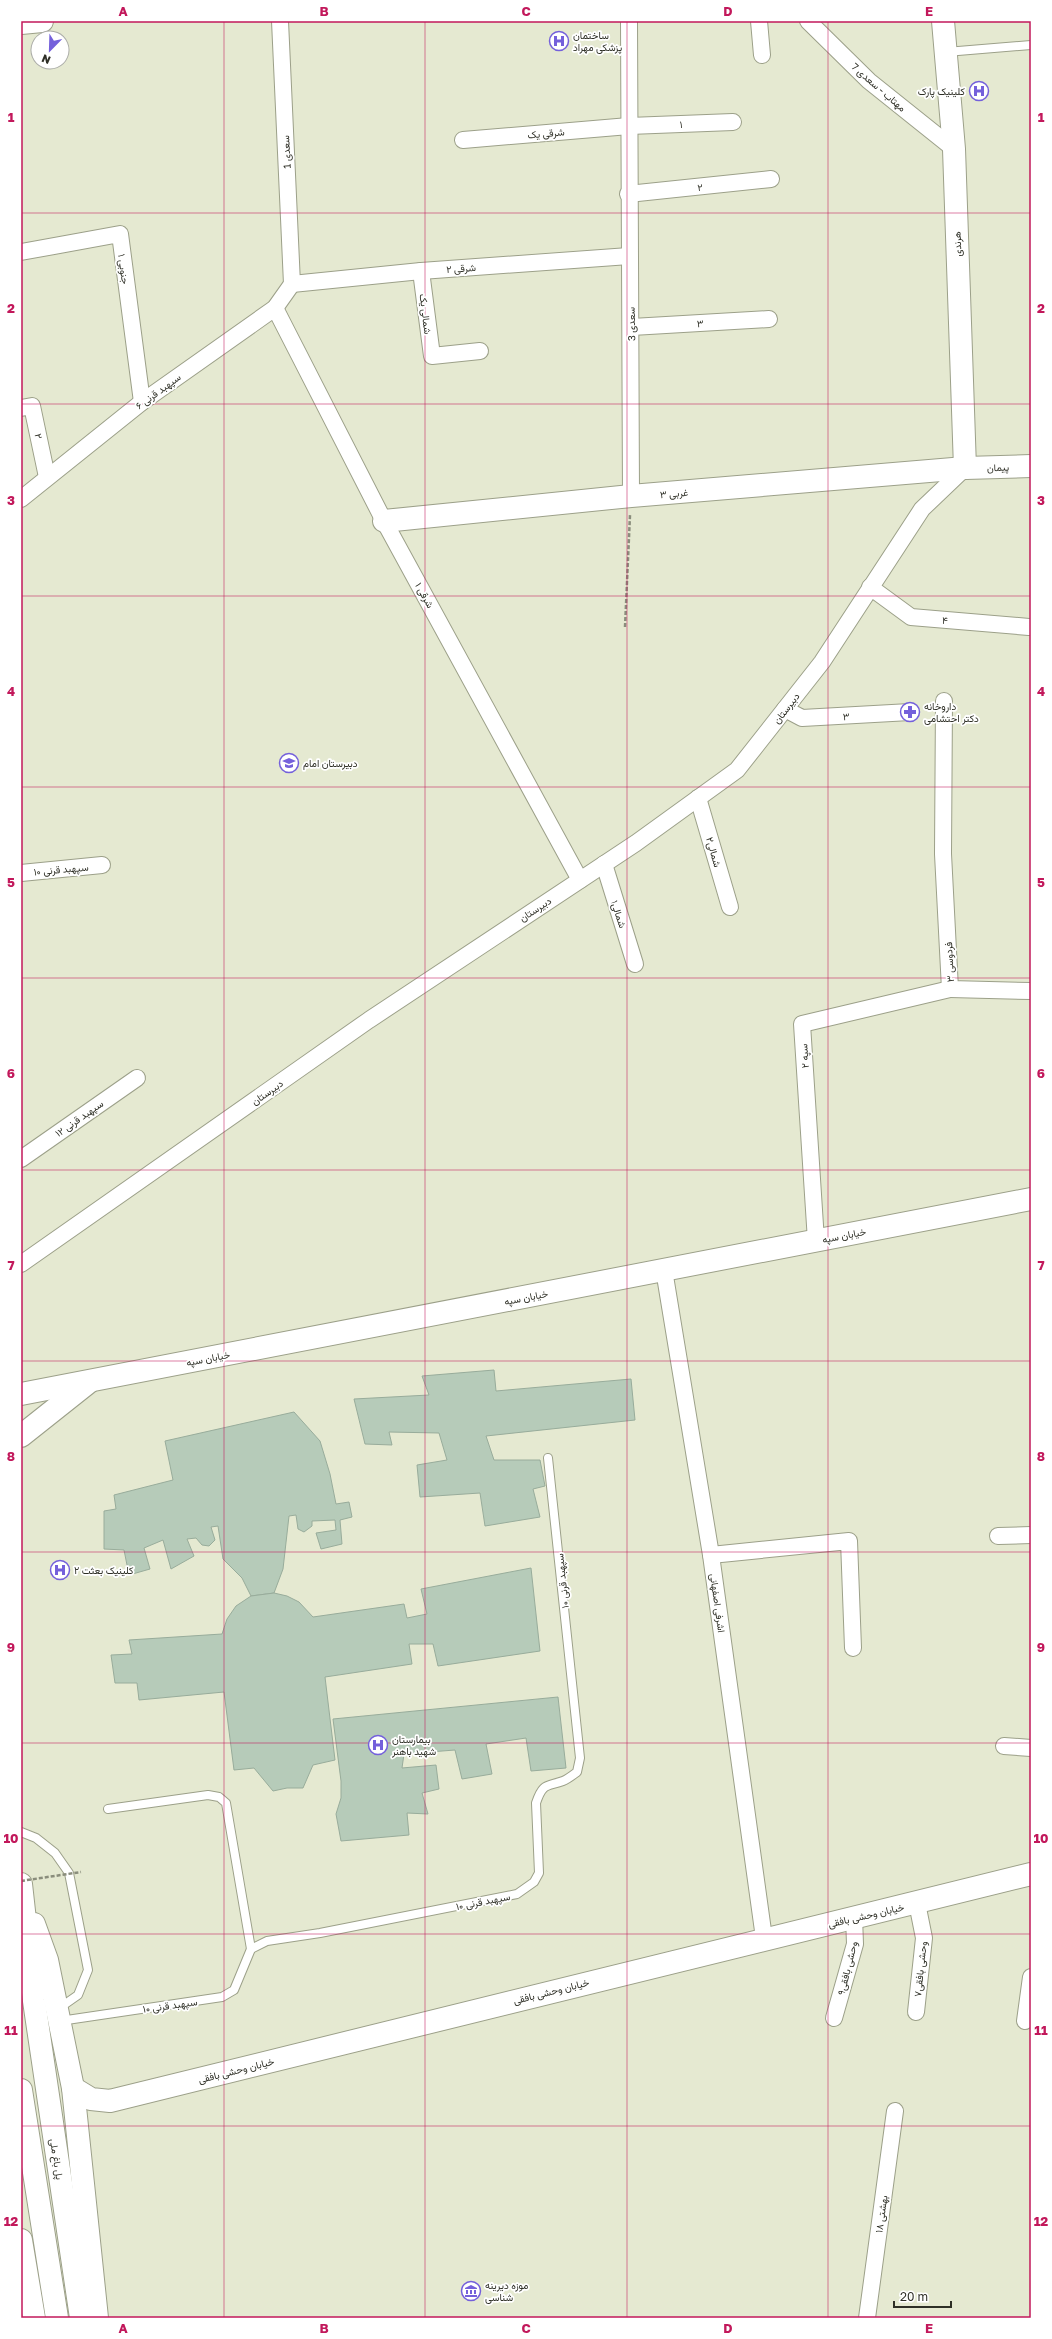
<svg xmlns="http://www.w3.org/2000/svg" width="1052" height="2339" viewBox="0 0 1052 2339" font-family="'Golos Text',Vazirmatn,sans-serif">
	<rect width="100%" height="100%" fill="#e5e9d1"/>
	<g fill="#b6cbb9" stroke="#98ac9b">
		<path d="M494 1370 496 1391 631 1379 635 1420 486 1436 494 1460H540L545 1486 533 1489 540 1517 485 1526 480 1493 420 1497 417 1465 447 1460 439 1433 389 1432 392 1445 365 1444 354 1399 429 1395 422 1376Z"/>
		<path d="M294 1412 320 1441 330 1474 336 1504 349 1502 352 1517 340 1520 342 1544 321 1549 316 1533 336 1530 335 1520 312 1521V1526L304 1532 298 1529 296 1515 289 1516 283 1569 274 1593 251 1596 242 1578 223 1559 218 1526 211 1527 215 1540 209 1546 202 1545 196 1538 187 1539 194 1556 171 1569 163 1540 144 1548 150 1569 129 1575 124 1550 104 1549V1511L116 1509 114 1495 173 1480 165 1441Z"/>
		<path d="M531 1568 540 1651 438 1666 433 1644H409L412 1664 325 1677 335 1760 313 1765 303 1788H287L273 1791 254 1768 234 1770 224 1692 139 1700 137 1683H115L111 1655 132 1654 129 1640 222 1634 227 1619 236 1606 251 1596 274 1593 287 1596 299 1602 313 1617 404 1604 407 1618 427 1614 421 1589Z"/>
		<path d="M558 1697 566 1768 531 1771 526 1738 486 1744 492 1774 462 1779 455 1750 404 1754 402 1768 436 1765 439 1789 422 1793 428 1814 407 1813 409 1835 341 1841 336 1814 341 1798V1781L333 1719Z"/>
	</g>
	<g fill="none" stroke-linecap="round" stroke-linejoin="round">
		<g stroke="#9ca089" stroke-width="10">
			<g id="lane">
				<path d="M946 52 1031 45"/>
				<path d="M108 1809 208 1795 219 1797 226 1803 251 1949"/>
				<path d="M21 1832 36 1838 55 1853 69 1873 88 1970 78 1995 58 2009"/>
				<path d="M60 2021 222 1997 234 1990 251 1949 267 1941 320 1933 517 1894 534 1882 539 1873 536 1803C543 1782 547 1787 563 1781 568 1779 573 1775 577 1772L580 1758 548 1458"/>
			</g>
		</g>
		<g stroke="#9ca089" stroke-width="18">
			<g id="street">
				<path d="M280 21 292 284"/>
				<path d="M629 21 631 496"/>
				<path d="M759 21 762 55"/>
				<path d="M808 21 869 81 954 149"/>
				<path d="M463 140 629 126 733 122"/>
				<path d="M628 194 771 179"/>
				<path d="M21 252 120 234 142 402"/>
				<path d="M421 271 432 356 480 351"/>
				<path d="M292 284 421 271 629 256"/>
				<path d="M275 308 384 521 580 880"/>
				<path d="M632 327 769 319"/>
				<path d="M21 408 32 406 47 477"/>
				<path d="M21 499 142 402 275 308 292 284"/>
				<path d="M870 587 911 617 1029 627"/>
				<path d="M944 701 943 854 950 989 1031 991"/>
				<path d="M785 709 802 718 910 712"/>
				<path d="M698 798 730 907"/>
				<path d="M604 864 635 964"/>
				<path d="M21 873 102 865"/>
				<path d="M21 1159 137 1078"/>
				<path d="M816 1241 802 1024 950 989"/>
				<path d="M21 1264 369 1020 636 843 737 770 822 662 922 509 965 468"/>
				<path d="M664 1270 711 1555 764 1938"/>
				<path d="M998 1536 1031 1535"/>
				<path d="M711 1555 849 1541 853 1648"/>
				<path d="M1004 1746 1031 1748"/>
				<path d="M916 2012 924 1938 917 1903"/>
				<path d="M834 2018 855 1944 854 1917"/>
				<path d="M1025 2021 1031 1977"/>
				<path d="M867 2318 895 2111"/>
			</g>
		</g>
		<g stroke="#9ca089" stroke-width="24">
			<g id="secondary">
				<path d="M943 21 954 149 965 468"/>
				<path d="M21 23 42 21"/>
				<path d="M384 521 631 496 965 468 1031 466"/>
				<path d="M21 1394 1031 1199"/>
				<path d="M21 1436 89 1382"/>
				<path d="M21 1884 34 2001 81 2318"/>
				<path d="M34 1924 47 1960 73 2088 97 2318"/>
				<path d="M73 2088 91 2099 110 2101 1031 1874"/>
				<path d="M21 2090 57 2318"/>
				<path d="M21 2240 34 2318"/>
			</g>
		</g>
		<path stroke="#8a8d7c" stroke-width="2.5" stroke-dasharray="4 2" stroke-linecap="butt" d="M625 627 630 515"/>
		<use href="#lane" stroke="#fff" stroke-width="8"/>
		<use href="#street" stroke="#fff" stroke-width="16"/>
		<use href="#secondary" stroke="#fff" stroke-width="22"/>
		<path stroke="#8a8d7c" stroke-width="2.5" stroke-dasharray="4 2" stroke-linecap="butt" d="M21 1881 81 1872"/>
	</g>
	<path fill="none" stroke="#c2185b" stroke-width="1" stroke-opacity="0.55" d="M224 21V2318M425 21V2318M627 21V2318M828 21V2318M21 213H1031M21 404H1031M21 596H1031M21 787H1031M21 978H1031M21 1170H1031M21 1361H1031M21 1552H1031M21 1743H1031M21 1934H1031M21 2126H1031"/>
	<defs>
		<g id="hospital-ring" transform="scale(1)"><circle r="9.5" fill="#fff" stroke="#7460db" stroke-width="1.5"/><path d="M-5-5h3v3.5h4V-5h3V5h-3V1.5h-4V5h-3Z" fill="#7460db"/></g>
		<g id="pharmacy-ring" transform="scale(1)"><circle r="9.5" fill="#fff" stroke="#7460db" stroke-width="1.5"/><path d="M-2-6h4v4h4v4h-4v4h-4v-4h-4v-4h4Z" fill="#7460db"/></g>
		<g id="school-ring" transform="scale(1)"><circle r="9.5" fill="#fff" stroke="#7460db" stroke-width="1.5"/><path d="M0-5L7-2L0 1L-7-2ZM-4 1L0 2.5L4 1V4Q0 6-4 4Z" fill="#7460db"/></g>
		<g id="museum-ring" transform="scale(1)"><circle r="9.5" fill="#fff" stroke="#7460db" stroke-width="1.5"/><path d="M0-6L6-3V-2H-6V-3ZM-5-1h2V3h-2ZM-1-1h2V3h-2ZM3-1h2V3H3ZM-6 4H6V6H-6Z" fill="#7460db"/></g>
	</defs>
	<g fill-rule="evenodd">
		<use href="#hospital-ring" x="559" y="41"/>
		<use href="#hospital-ring" x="979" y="91"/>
		<use href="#pharmacy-ring" x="910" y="712"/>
		<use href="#school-ring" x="289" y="763"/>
		<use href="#hospital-ring" x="60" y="1570"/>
		<use href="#hospital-ring" x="378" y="1745"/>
		<use href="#museum-ring" x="471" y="2291"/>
	</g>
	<g text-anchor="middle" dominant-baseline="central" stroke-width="3.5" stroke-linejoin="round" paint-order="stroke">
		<g font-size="10" fill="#2e2f26" stroke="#fff" text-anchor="start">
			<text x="573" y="35">ساختمان<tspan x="573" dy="12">پزشکی مهراد</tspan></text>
			<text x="965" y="91" text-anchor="end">کلینیک پارک</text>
			<text x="924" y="706">داروخانه<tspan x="924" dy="12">دکتر احتشامی</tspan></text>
			<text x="303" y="763">دبیرستان امام</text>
			<text x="74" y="1570">کلینیک بعثت ۲</text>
			<text x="392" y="1739">بیمارستان<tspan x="392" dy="12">شهید باهنر</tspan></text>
			<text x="485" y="2285">موزه دیرینه<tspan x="485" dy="12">شناسی</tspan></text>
		</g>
		<g font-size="10" fill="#2e2f26" stroke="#fff">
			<text transform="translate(879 87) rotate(41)">مهتاب - سعدی 7</text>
			<text transform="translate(681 124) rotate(-2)">۱</text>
			<text transform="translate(546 133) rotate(-5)">شرقی یک</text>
			<text transform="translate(286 152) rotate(-93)">سعدی 1</text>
			<text transform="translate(700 187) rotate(-6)">۲</text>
			<text transform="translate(957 244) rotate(-92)">هرندی</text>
			<text transform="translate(461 268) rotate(-4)">شرقی ۲</text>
			<text transform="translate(124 269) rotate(82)">۱ جنوبی</text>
			<text transform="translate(426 314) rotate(83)">شمالی یک</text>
			<text transform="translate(700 323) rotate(-3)">۳</text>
			<text transform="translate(631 324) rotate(-91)">سعدی 3</text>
			<text transform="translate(158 391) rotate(-36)">سپهبد قرنی ۶</text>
			<text transform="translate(39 436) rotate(78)">۲</text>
			<text transform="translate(998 467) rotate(-2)">پیمان</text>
			<text transform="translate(674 493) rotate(-5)">۳ غربی</text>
			<text transform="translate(425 595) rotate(61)">شرقی ۱</text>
			<text transform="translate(945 620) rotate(5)">۴</text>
			<text transform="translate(786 708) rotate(-52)">دبیرستان</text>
			<text transform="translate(846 716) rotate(-3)">۳</text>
			<text transform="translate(714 852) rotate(74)">شمالی۲</text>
			<text transform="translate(61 869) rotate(-5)">سپهبد قرنی ۱۰</text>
			<text transform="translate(535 909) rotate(-33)">دبیرستان</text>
			<text transform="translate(619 914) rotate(72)">شمالی۱</text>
			<text transform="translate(949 962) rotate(-93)">فردوسی ۳</text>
			<text transform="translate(804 1056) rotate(-94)">سپه ۲</text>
			<text transform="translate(267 1092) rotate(-35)">دبیرستان</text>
			<text transform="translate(79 1118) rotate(-35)">سپهبد قرنی ۱۲</text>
			<text transform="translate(844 1235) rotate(-11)">خیابان سپه</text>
			<text transform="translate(526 1297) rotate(-11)">خیابان سپه</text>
			<text transform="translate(208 1358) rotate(-11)">خیابان سپه</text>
			<text transform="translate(562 1581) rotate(-96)">سپهبد قرنی ۱۰</text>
			<text transform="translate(718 1603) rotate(82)">اشرفی اصفهانی</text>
			<text transform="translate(483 1901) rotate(-11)">سپهبد قرنی ۱۰</text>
			<text transform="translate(866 1915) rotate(-13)">خیابان وحشی بافقی</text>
			<text transform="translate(847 1968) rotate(-76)">وحشی بافقی۹</text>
			<text transform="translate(920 1969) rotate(-84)">وحشی بافقی۷</text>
			<text transform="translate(551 1991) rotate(-14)">خیابان وحشی بافقی</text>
			<text transform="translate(170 2005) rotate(-8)">سپهبد قرنی ۱۰</text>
			<text transform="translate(236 2070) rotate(-14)">خیابان وحشی بافقی</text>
			<text transform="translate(57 2159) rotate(81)">پل باغ ملی</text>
			<text transform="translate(881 2214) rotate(-82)">بهشتی ۱۸</text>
		</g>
	</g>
	<rect width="1052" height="2339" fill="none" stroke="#ffffff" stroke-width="44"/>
	<g transform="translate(50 50) rotate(203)"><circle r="19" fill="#ffffff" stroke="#abaca8"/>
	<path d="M0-3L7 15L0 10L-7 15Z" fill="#7460db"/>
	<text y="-6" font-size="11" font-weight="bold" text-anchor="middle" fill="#2e2f26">N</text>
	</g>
	<path d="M894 2301v6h57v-6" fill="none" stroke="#2e2f26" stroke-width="2"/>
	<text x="900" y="2301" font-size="12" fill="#2e2f26" stroke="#ffffff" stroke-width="3" paint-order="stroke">20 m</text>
	<rect x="22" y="22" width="1008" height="2295" fill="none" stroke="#c2185b" stroke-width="1.5"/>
	<g font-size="13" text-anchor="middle" font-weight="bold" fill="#c2185b">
		<text x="123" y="16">A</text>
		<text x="324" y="16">B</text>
		<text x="526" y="16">C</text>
		<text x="728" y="16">D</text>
		<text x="929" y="16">E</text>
		<text x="11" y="122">1</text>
		<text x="1041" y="122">1</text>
		<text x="11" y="313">2</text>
		<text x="1041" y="313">2</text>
		<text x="11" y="505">3</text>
		<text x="1041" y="505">3</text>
		<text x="11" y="696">4</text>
		<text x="1041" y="696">4</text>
		<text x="11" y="887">5</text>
		<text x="1041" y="887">5</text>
		<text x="11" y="1078">6</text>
		<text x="1041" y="1078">6</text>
		<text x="11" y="1270">7</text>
		<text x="1041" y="1270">7</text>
		<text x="11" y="1461">8</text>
		<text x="1041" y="1461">8</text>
		<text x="11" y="1652">9</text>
		<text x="1041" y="1652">9</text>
		<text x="11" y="1843">10</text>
		<text x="1041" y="1843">10</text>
		<text x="11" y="2035">11</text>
		<text x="1041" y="2035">11</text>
		<text x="11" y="2226">12</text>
		<text x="1041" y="2226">12</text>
		<text x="123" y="2333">A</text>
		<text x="324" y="2333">B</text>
		<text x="526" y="2333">C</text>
		<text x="728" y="2333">D</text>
		<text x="929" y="2333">E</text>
	</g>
</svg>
